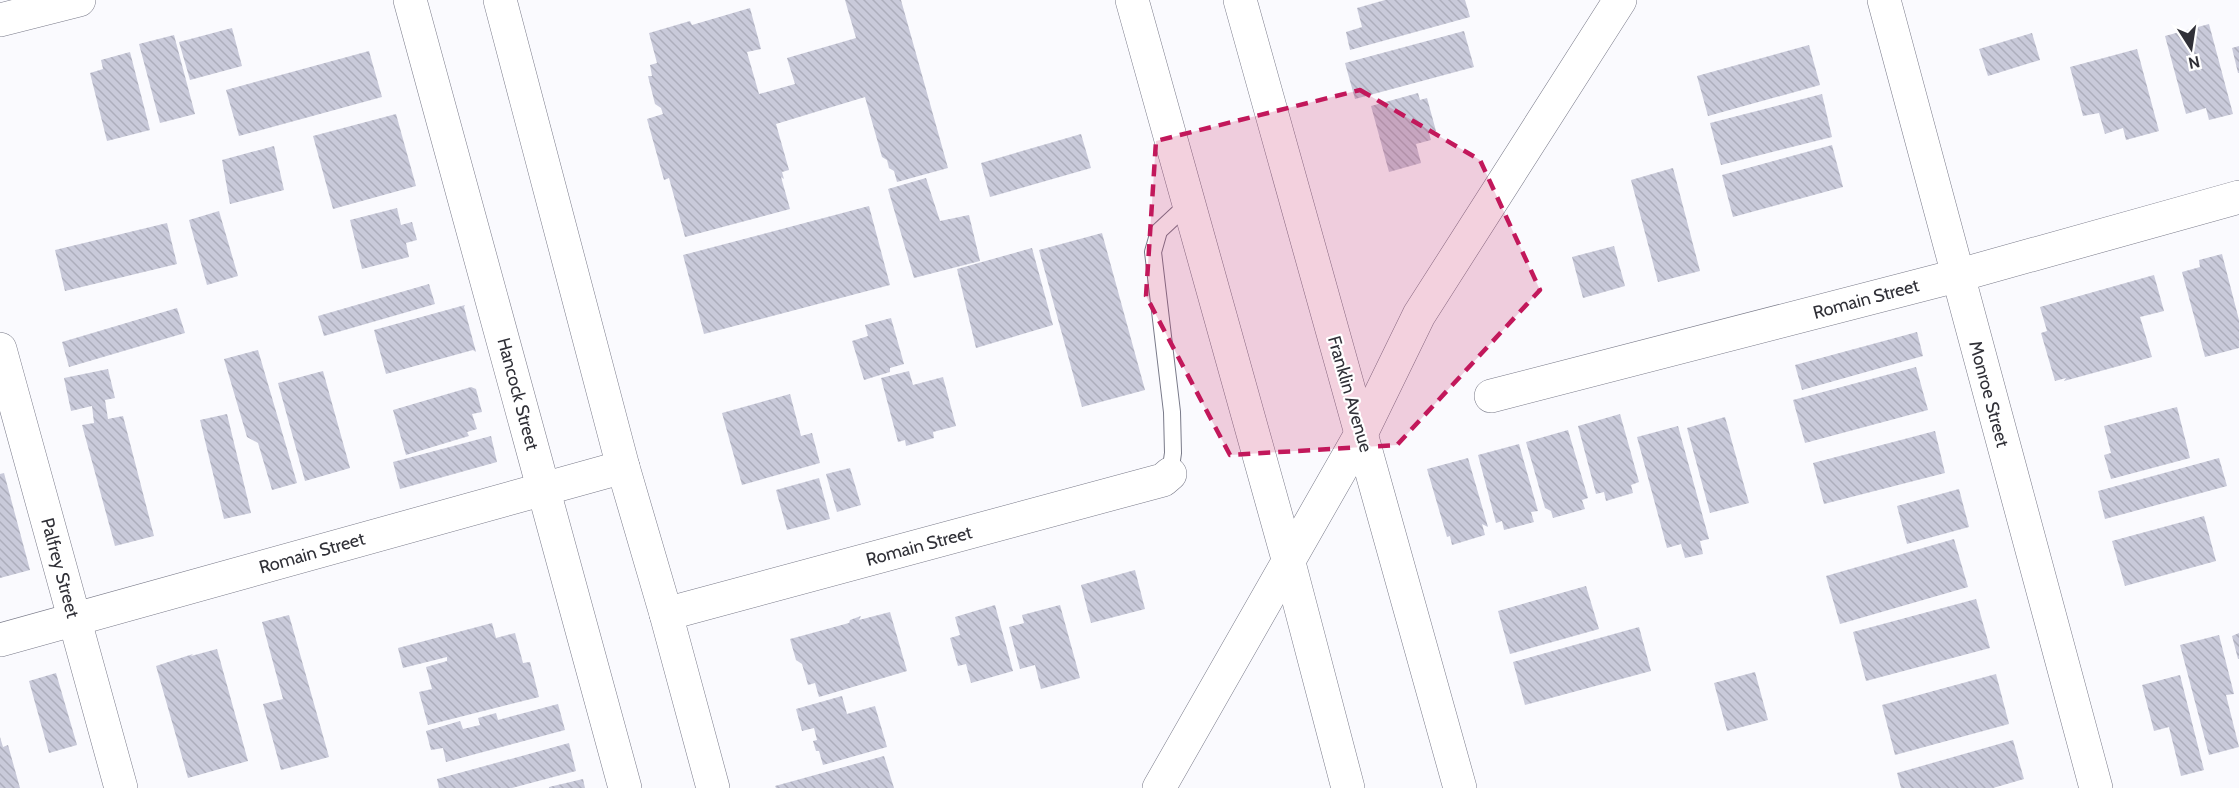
<svg xmlns="http://www.w3.org/2000/svg" width="2239" height="788" viewBox="0 0 2239 788" font-family="Cabin,sans-serif">
	<defs>
		<pattern id="building-back-hatch" width="6" height="6" patternUnits="userSpaceOnUse" patternTransform="scale(1.5)"><rect width="6" height="6" fill="#c9cada"/><path d="M-1 5l2 2M0 0l6 6M5-1l2 2" fill="none" stroke="#adaebc"/></pattern>
	</defs>
	<rect width="100%" height="100%" fill="#fafafe"/>
	<g fill="url(#building-back-hatch)">
		<path d="M845 0H901L948 168 897 182 894 171 889 168 887 160 882 157 865 97 776 124 789 170 782 172 784 179 781 177 790 209 685 237 669 178 664 180 647 119 663 114 661 108 655 104 648 76H652L650 65 657 63 649 33 690 21 692 25 750 8 761 49 747 52 759 94 795 84 787 58 856 38Z"/>
		<path d="M1385 0H1465L1470 17 1350 50 1346 32 1362 27 1357 8Z"/>
		<path d="M2209 24 2233 114 2209 120 2206 108 2186 114 2165 36Z"/>
		<path d="M232 28 242 66 190 80 179 42Z"/>
		<path d="M1464 31 1474 67 1355 99 1345 63Z"/>
		<path d="M2032 33 2040 60 1988 76 1979 49Z"/>
		<path d="M174 35 195 114 160 123 139 44Z"/>
		<path d="M1809 45 1820 85 1708 116 1697 76Z"/>
		<path d="M2239 46V73H2238L2232 48Z"/>
		<path d="M2137 49 2159 131 2126 140 2123 128 2105 134 2099 113 2083 116 2070 67Z"/>
		<path d="M369 51 382 97 239 136 226 90Z"/>
		<path d="M130 52 150 130 107 141 90 73 103 69 101 60Z"/>
		<path d="M1418 93 1420 100 1427 98 1436 131 1429 133 1431 140 1416 144 1421 163 1389 172 1371 106Z"/>
		<path d="M1822 94 1832 137 1721 165 1710 123Z"/>
		<path d="M396 114 416 186 333 209 313 136Z"/>
		<path d="M1081 134 1091 168 990 197 981 163Z"/>
		<path d="M1832 145 1843 187 1733 217 1722 175Z"/>
		<path d="M274 146 284 190 230 204 222 160Z"/>
		<path d="M1673 168 1700 271 1658 282 1631 180Z"/>
		<path d="M926 178 940 221 969 215 980 261 914 278 888 189Z"/>
		<path d="M869 206 890 285 704 334 683 255Z"/>
		<path d="M397 208 401 225 412 222 417 240 406 243 409 257 362 269 350 220Z"/>
		<path d="M219 211 238 276 207 285 189 220Z"/>
		<path d="M167 223 177 264 65 291 55 250Z"/>
		<path d="M1102 233 1145 390 1082 407 1039 250Z"/>
		<path d="M1614 246 1625 286 1583 298 1572 257Z"/>
		<path d="M1032 248 1053 325 976 348 957 269Z"/>
		<path d="M2222 254 2239 320V348L2205 357 2182 272 2200 267 2199 260Z"/>
		<path d="M2154 275 2164 311 2140 317 2152 357 2064 381 2066 378 2055 381 2041 333 2047 331 2040 307Z"/>
		<path d="M429 284 435 304 324 336 318 316Z"/>
		<path d="M465 305 464 307 476 352 473 350 386 374 374 330Z"/>
		<path d="M177 308 185 333 69 367 62 342Z"/>
		<path d="M891 318 904 364 890 368V372L864 380 852 341 868 336 865 325Z"/>
		<path d="M1917 332 1923 356 1802 390 1795 365Z"/>
		<path d="M258 350 297 483 272 490 258 443 247 437 224 359Z"/>
		<path d="M1916 367 1928 410 1805 443 1793 400Z"/>
		<path d="M108 369 115 398 105 400 108 419 123 416 154 536 115 546 82 425 94 423 92 406 71 411 64 378Z"/>
		<path d="M323 371 350 468 305 481 278 383Z"/>
		<path d="M909 371 913 385 943 377 956 426 933 432 934 438 906 446 905 440 898 442 881 378Z"/>
		<path d="M471 387 476 389 482 412 472 414 477 429 467 432 469 436 406 455 393 410Z"/>
		<path d="M790 394 801 436 812 433 820 463 742 485 722 413Z"/>
		<path d="M2177 407 2190 458 2111 479 2104 455 2111 453 2104 426Z"/>
		<path d="M227 414 251 513 224 519 200 420Z"/>
		<path d="M1620 414 1639 482 1631 485 1633 493 1606 501 1604 492 1596 494 1578 426Z"/>
		<path d="M1725 417 1749 503 1710 513 1687 428Z"/>
		<path d="M1678 426 1709 539 1700 541 1703 554 1685 558 1681 544 1667 548 1637 437Z"/>
		<path d="M1568 430 1588 498 1582 500 1585 509 1553 518 1551 511 1545 508 1526 442Z"/>
		<path d="M1935 431 1945 473 1824 504 1813 463Z"/>
		<path d="M491 436 497 462 400 489 393 462Z"/>
		<path d="M1519 444 1538 511 1531 512 1534 522 1504 530 1502 521 1496 523 1478 455Z"/>
		<path d="M1468 458 1488 527 1482 524 1485 535 1452 545 1450 536 1447 537 1427 469Z"/>
		<path d="M2219 458 2227 486 2105 519 2098 491Z"/>
		<path d="M850 468 861 505 837 512 826 474Z"/>
		<path d="M4 473 30 570 0 578V474Z"/>
		<path d="M819 478 830 519 787 530 776 490Z"/>
		<path d="M1959 489 1969 527 1907 544 1897 506Z"/>
		<path d="M2204 516 2216 561 2125 586 2112 541Z"/>
		<path d="M1954 539 1968 587 1840 624 1826 576Z"/>
		<path d="M1135 570 1145 609 1091 623 1081 585Z"/>
		<path d="M1586 586 1599 629 1510 654 1498 611Z"/>
		<path d="M1976 599 1990 648 1866 681 1853 632Z"/>
		<path d="M995 605 1013 671 971 683 966 664 958 666 950 638 960 635 955 617Z"/>
		<path d="M1060 605 1080 678 1041 689 1035 665 1020 669 1009 627 1024 623 1022 615Z"/>
		<path d="M890 612 907 671 819 697 815 683 808 685 802 664 796 660 790 639 849 623 850 620 861 616 859 620Z"/>
		<path d="M289 615 329 757 281 770 263 704 283 699 262 622Z"/>
		<path d="M492 623 496 638 515 633 523 663 530 662 539 697 428 725 419 692 432 689 426 667 447 661V657L403 668 398 648Z"/>
		<path d="M1639 627 1651 671 1525 705 1513 662Z"/>
		<path d="M2239 633V659H2238L2232 636Z"/>
		<path d="M2219 635 2234 694 2226 695 2239 747 2209 755 2180 645Z"/>
		<path d="M217 649 248 761 188 778 156 666 193 654 191 656Z"/>
		<path d="M1755 672 1768 720 1727 731 1714 683Z"/>
		<path d="M56 673 77 745 49 753 29 681Z"/>
		<path d="M1996 674 2009 724 1895 755 1882 705Z"/>
		<path d="M2180 675 2204 770 2181 776 2169 727 2154 731 2142 685Z"/>
		<path d="M842 696 847 714 875 706 887 747 823 765 819 751H816L813 741 817 740 814 728 802 731 796 709Z"/>
		<path d="M558 704 565 730 446 762 443 748 431 750 426 731 460 721 463 729 480 725 478 718 496 713 498 720Z"/>
		<path d="M0 737 3 747 8 745 20 788H0Z"/>
		<path d="M2013 740 2024 779 1993 788H1901L1897 773Z"/>
		<path d="M569 743 576 771 512 788H439L437 779Z"/>
		<path d="M884 756 894 788H776L775 786Z"/>
		<path d="M583 779 585 788H549V787Z"/>
	</g>
	<g fill="none" stroke-linecap="round" stroke-linejoin="round">
		<g stroke="#797a89" stroke-width="18">
			<path id="service" d="M1170 474 1173 453 1172 412 1153 252 1159 231 1188 204"/>
		</g>
		<g stroke="#797a89" stroke-width="34">
			<g id="minor">
				<path d="M410 0 625 788"/>
				<path d="M500 0 623 467 666 614 713 788"/>
				<path d="M1884 0 2096 788"/>
				<path d="M0 20 79 0"/>
				<path d="M0 349 121 788"/>
				<path d="M1491 396 1956 276 2239 197"/>
				<path d="M666 614 1163 480 1170 474"/>
				<path d="M0 640 623 467"/>
				<path d="M1159 788 1361 434 1419 315 1620 0"/>
			</g>
		</g>
		<g stroke="#797a89" stroke-width="34">
			<g id="secondary">
				<path d="M1132 0 1288 559 1348 788"/>
				<path d="M1240 0 1460 788"/>
			</g>
		</g>
		<use href="#service" stroke="#fff" stroke-width="16"/>
		<use href="#minor" stroke="#fff" stroke-width="33"/>
		<use href="#secondary" stroke="#fff" stroke-width="33"/>
	</g>
	<path fill="#c2185b" fill-opacity="0.2" stroke="#c2185b" stroke-width="4.5" stroke-dasharray="12 8" stroke-linejoin="round" d="M1360 90 1480 160 1540 290 1397 445 1230 455 1146 296 1156 141Z"/>
	<g text-anchor="middle" dominant-baseline="central" stroke-width="4.5" stroke-linejoin="round" paint-order="stroke">
		<g font-size="18" fill="#303037" stroke="#fff">
			<text transform="translate(1866 299) rotate(-15)">Romain Street</text>
			<text transform="translate(518 394) rotate(75)">Hancock Street</text>
			<text transform="translate(1350 394) rotate(74)">Franklin Avenue</text>
			<text transform="translate(1989 394) rotate(75)">Monroe Street</text>
			<text transform="translate(919 546) rotate(-15)">Romain Street</text>
			<text transform="translate(312 553) rotate(-16)">Romain Street</text>
			<text transform="translate(60 568) rotate(75)">Palfrey Street</text>
		</g>
	</g>
	<g transform="translate(2191 48) rotate(168)" stroke="#ffffff" stroke-width="4.5" paint-order="stroke">
	<path d="M0-4.5L10 22L0 15L-10 22Z" fill="#303037"/>
	<text y="-9" font-size="16" font-weight="bold" text-anchor="middle" fill="#303037">N</text>
	</g>
</svg>
